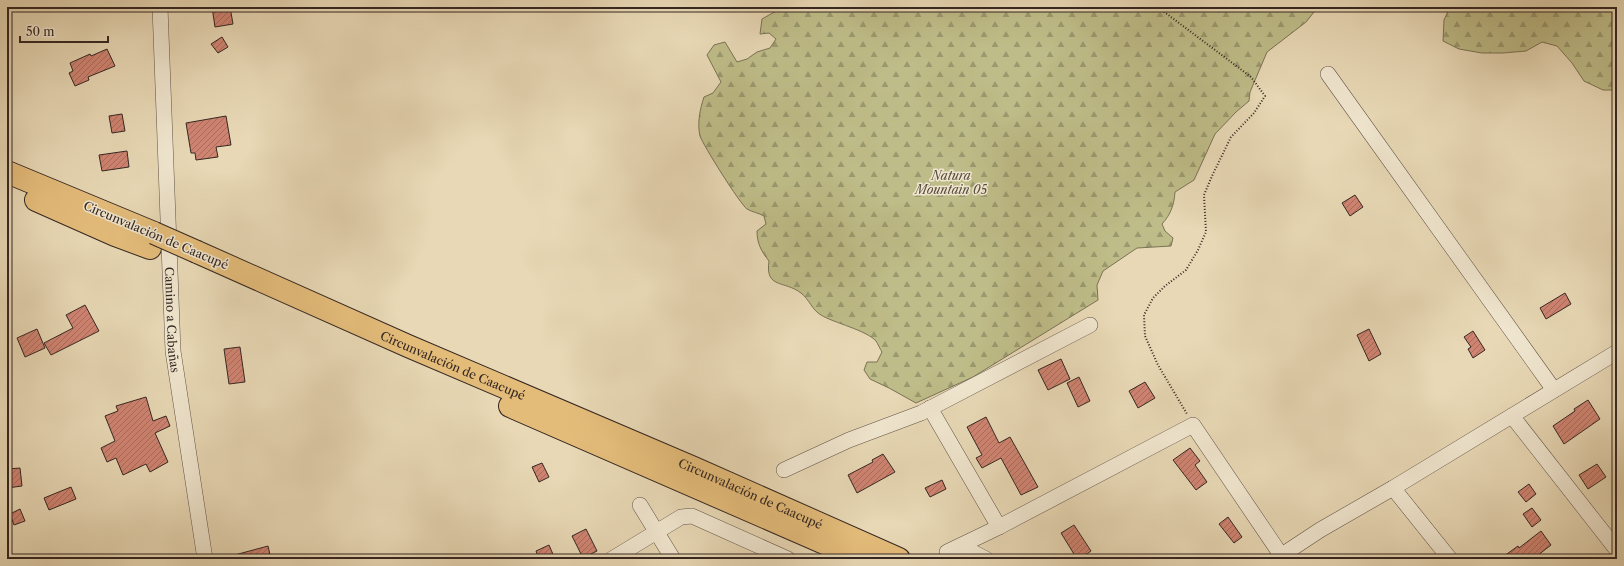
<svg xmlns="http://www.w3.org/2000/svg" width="1624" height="566" viewBox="0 0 1624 566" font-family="'Libre Caslon Text',serif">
	<defs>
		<pattern id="forest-firs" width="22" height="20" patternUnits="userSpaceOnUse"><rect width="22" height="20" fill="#bebc88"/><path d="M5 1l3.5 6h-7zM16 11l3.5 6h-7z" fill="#9b996f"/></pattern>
		<pattern id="building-hatch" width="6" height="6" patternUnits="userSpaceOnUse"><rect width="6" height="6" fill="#d08472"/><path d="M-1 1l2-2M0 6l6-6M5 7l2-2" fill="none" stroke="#aa6c5d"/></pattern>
	</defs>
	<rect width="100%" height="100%" fill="#e8d8b5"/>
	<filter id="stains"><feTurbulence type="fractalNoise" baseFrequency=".005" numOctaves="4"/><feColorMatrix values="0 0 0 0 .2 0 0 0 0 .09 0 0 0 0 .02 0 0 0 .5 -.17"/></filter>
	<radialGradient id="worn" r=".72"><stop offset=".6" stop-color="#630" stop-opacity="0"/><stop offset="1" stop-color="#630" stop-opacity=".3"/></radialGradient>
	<g fill="url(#forest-firs)" stroke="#7a7255">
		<path d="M783 7H1318L1306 22 1267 52 1250 92 1249 101 1236 112 1215 134 1194 180 1175 192C1174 205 1171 214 1162 224L1165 231 1173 238 1171 246 1137 248 1103 271 1097 285 1098 300 973 377 916 403 889 388 870 379 864 370 867 362H877L882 352C880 349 878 344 876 341 866 330 834 323 821 315 812 310 809 299 801 293 784 280 765 289 769 261 761 251 757 243 757 231L766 224 764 216C759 213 752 212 747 209 740 204 703 145 700 136 697 123 700 109 704 97L713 93 721 82 707 55 714 45 725 42 737 62 747 59 757 52 770 48 776 39 769 33 760 34 762 19Z"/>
		<path d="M1450 7H1617V90H1603L1584 81 1572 63 1557 46 1542 42 1526 51 1503 53H1482L1459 49 1443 41 1444 20Z"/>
	</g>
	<g fill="url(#building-hatch)" stroke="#352722">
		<path d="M212 7H230L233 24 215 27Z"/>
		<path d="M222 37 228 47 218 53 211 44Z"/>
		<path d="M107 49 115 66 88 77 89 80 75 86 69 73 73 71 70 63 90 54 91 56Z"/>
		<path d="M122 114 125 131 112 133 109 116Z"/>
		<path d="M226 116 231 145 216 147 218 157 196 160 195 153H191L186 123Z"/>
		<path d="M127 151 129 167 102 171 99 155Z"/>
		<path d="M1355 195 1363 207 1350 216 1342 203Z"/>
		<path d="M1565 293 1571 304 1546 319 1540 308Z"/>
		<path d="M85 305 99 331 51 355 44 343 73 328 66 315Z"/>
		<path d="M37 329 45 348 25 357 17 338Z"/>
		<path d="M1369 329 1381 354 1369 361 1357 335Z"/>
		<path d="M1473 331 1485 350 1473 358 1468 349 1471 347 1464 337Z"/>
		<path d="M240 347 245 382 229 384 224 349Z"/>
		<path d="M1061 359 1070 379 1048 390 1038 370Z"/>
		<path d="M1079 377 1090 401 1078 407 1067 383Z"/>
		<path d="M1145 382 1155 398 1138 408 1129 391Z"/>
		<path d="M146 397 153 421 166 416 170 426 155 433 168 462 150 472 146 464 123 475 116 458 107 462 101 448 115 441 105 416 118 411 116 406Z"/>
		<path d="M1588 400 1600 419 1564 444 1553 426 1575 411 1574 409Z"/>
		<path d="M986 417 999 443 1010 437 1038 487 1021 495 1001 458 982 468 976 458 982 455 967 427Z"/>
		<path d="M1190 448 1200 461 1195 465 1207 482 1196 490 1173 460Z"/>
		<path d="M883 454 895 472 857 493 848 475 873 462 872 460Z"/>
		<path d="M542 463 549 477 539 482 532 467Z"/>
		<path d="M1597 464 1606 477 1588 489 1579 475Z"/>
		<path d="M20 468 22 486 7 488V469Z"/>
		<path d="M942 480 946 489 930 497 925 488Z"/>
		<path d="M1529 484 1536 494 1526 502 1518 492Z"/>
		<path d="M71 487 76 499 49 510 44 498Z"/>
		<path d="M1532 508 1541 520 1532 527 1523 514Z"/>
		<path d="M20 509 25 521 14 525 10 514Z"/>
		<path d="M1228 517 1242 537 1234 543 1219 524Z"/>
		<path d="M1074 525 1091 551 1080 559H1077L1061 533Z"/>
		<path d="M586 529 597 551 583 558 572 536Z"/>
		<path d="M1541 531 1551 545 1533 559H1500L1518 546 1519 548Z"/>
		<path d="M549 545 555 559H539L536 551Z"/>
		<path d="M268 546 271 559H231V556Z"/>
	</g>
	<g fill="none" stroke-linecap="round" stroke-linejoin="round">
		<g stroke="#625347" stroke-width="16">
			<g id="minor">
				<path id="s1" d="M160 7 173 351 205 559"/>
				<path d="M1328 74 1554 390"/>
				<path d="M930 408 999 527"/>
				<path d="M1512 416 1617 550"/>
				<path d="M784 470 849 440 921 413 1090 325"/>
				<path d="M1393 488 1450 559"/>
				<path d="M640 505 673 559"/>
				<path d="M961 546 986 559"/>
				<path d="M947 552 999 527 1193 425 1281 555"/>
				<path d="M612 559 681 517 692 516 788 559"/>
				<path d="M1276 559 1320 530 1393 488 1617 352"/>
			</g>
		</g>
		<g stroke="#352722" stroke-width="24">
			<g id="highway">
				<path d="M7 172 154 233"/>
				<path d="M36 200 115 235 150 248"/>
				<path id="s2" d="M197 252 408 346 694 468 899 559"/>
				<path d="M510 406 861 559"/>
			</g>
		</g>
		<path stroke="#352722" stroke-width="2" stroke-dasharray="1 2" stroke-linecap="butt" d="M1160 7 1163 11 1251 77 1265 96 1254 113 1231 137 1212 176 1204 195 1206 232 1198 250 1186 270 1165 286 1153 298 1144 315 1145 336 1158 365 1187 414"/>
		<use href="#minor" stroke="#f0e6cf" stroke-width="15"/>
		<use href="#highway" stroke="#e4bc7a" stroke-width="22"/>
		<g stroke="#352722" stroke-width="24" stroke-linecap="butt">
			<path id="highway-bridge" d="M154 233 197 252"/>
		</g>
		<use href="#highway-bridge" stroke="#e4bc7a" stroke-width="22"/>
	</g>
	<g text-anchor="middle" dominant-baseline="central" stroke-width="3" stroke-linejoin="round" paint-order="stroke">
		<g font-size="12" font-style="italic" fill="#574c3c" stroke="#f0e6cf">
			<text x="951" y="175">Natura<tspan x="951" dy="14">Mountain 05</tspan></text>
		</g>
		<g font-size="12" fill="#352722" stroke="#f0e6cf">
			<text transform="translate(156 235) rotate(23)">Circunvalación de Caacupé</text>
			<text stroke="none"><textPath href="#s1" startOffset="313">Camino a Cabañas</textPath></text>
			<text stroke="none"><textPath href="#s2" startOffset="280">Circunvalación de Caacupé</textPath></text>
			<text stroke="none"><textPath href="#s2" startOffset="604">Circunvalación de Caacupé</textPath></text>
		</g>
	</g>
	<rect width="1624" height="566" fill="none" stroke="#e8d8b5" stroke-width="24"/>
	<rect x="8" y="8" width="1608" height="550" fill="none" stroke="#352722" stroke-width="2"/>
	<rect x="12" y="12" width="1600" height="542" fill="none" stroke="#352722"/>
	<path d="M20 36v6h88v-6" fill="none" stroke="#352722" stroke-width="2"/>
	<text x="26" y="36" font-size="12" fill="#352722" stroke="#f0e6cf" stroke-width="3" paint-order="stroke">50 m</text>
	<rect width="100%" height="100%" filter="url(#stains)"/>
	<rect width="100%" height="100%" fill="url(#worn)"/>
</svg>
